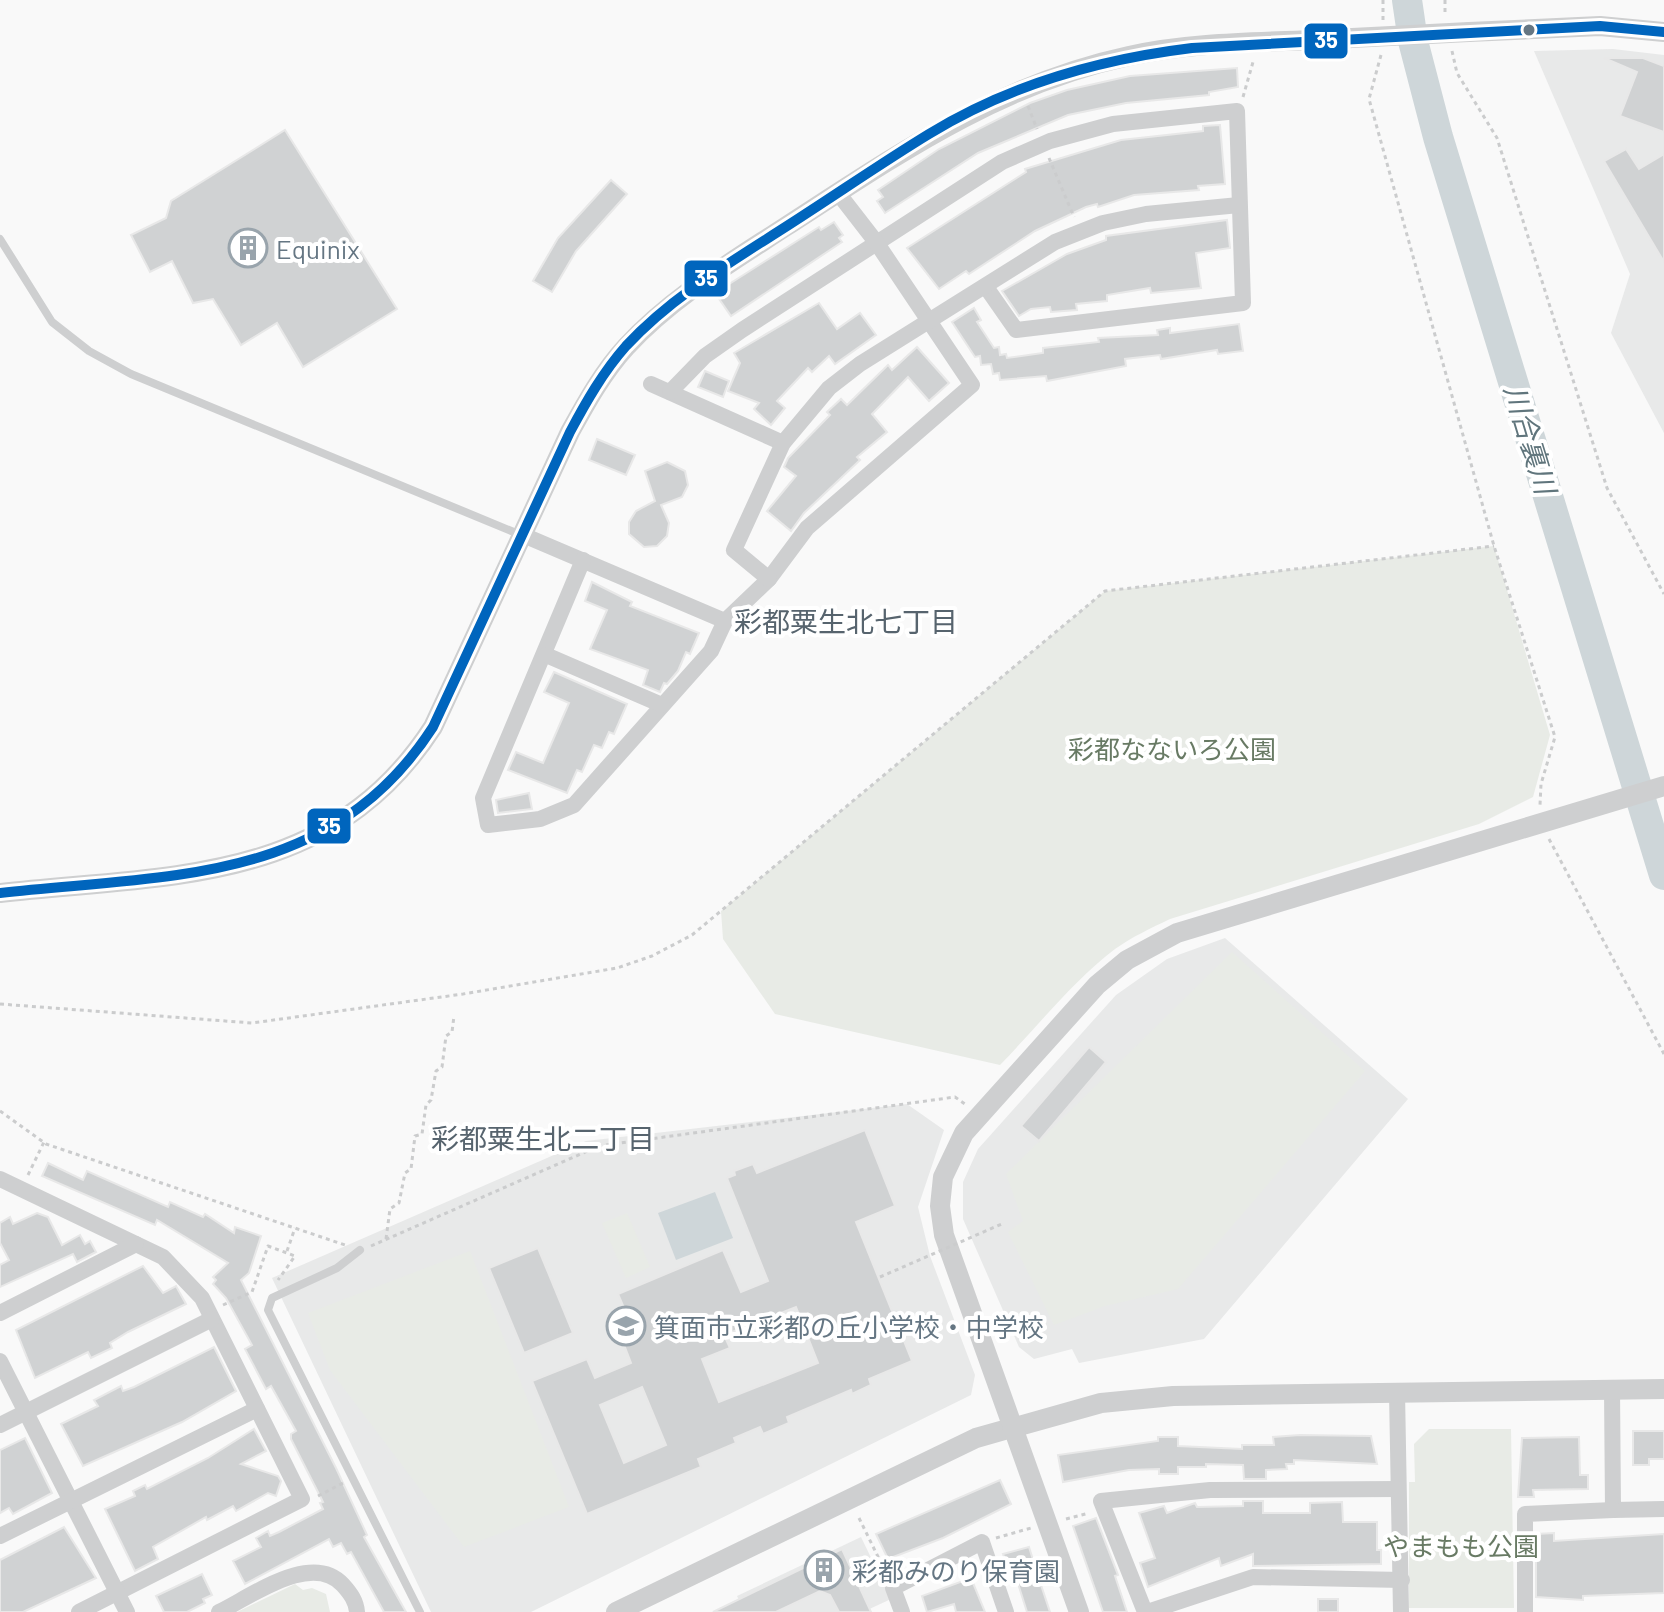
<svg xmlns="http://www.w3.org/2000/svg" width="1664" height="1612" viewBox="0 0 1664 1612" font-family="Barlow,'Noto Sans JP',sans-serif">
	<rect width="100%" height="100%" fill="#f9f9f9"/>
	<g fill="#e8e9e9">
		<path d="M1613 49 1664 55V433L1611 333 1630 274 1534 51Z"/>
		<path d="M1225 938 1408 1099 1204 1339 1079 1363 1072 1349 1034 1359 1019 1347 963 1219V1182L978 1149 1116 995 1167 959Z"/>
		<path d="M907 1104 944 1130 918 1207 930 1256 975 1375 971 1395 531 1612H431L272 1278 586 1141Z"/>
		<path d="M861 1537 891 1599 863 1612H745L737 1596Z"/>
	</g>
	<g fill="#e8ebe6">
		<path d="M1494 546 1550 735 1533 797 1479 824 1170 919C1151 928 1132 937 1115 949 1073 981 1037 1027 1000 1065L775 1014 723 939 721 911 1105 591Z"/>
		<path d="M1232 952 1365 1071 1178 1289 1105 1306 1054 1325 1008 1232 1023 1221 1006 1174Z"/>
		<path d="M627 1213 650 1267 626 1278 602 1223Z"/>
		<path d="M470 1251 569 1507 464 1547 330 1370 308 1313Z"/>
		<path d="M1429 1429H1511L1514 1608H1409V1482H1415L1414 1444Z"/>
		<path d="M295 1584 303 1590 312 1588 326 1594 330 1612H237Z"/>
	</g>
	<path fill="#ced6d9" d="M715 1192 733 1238 676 1260 658 1213Z"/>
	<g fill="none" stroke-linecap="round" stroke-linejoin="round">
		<path stroke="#ced6d9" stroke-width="30" d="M1407 0 1413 41 1438 137 1664 875"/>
	</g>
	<g fill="#d0d2d3" stroke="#e8e8e8" stroke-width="2" fill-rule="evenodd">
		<path d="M1604 58H1643L1664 66V132L1620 116 1637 72Z"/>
		<path d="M1237 68 1238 87 1209 92V95L1126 103 1068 115 978 153 885 213 877 201 883 197 878 190 939 149 1030 103 1067 90 1130 76Z"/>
		<path d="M1220 125 1225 184 1198 186 1199 190 1134 195 1098 207 1097 204 1086 207 1035 231 969 274 966 271 939 289 907 248 1026 172 1025 169 1121 140 1203 131V126Z"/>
		<path d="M285 130 397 309 303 367 277 323 241 345 213 299 193 303 172 261 150 272 131 235 166 218 171 201Z"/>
		<path d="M1626 149 1639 169 1664 154V262L1604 161Z"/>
		<path d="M611 180 627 194 576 251 552 292 533 281 558 238Z"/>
		<path d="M1227 220 1230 248 1196 253 1201 288 1151 293 1150 288 1107 295V301L1076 304 1077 310 1051 312 1050 307 1031 309 1019 316 1002 291 1067 254 1106 240V236Z"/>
		<path d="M834 222 843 235 839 238 842 242 731 316 715 293 819 227 821 230Z"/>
		<path d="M819 303 837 329 860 313 876 335 835 364 829 356 812 372 808 368 777 401 785 408 771 425 754 409 759 403 728 391 740 363 734 353Z"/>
		<path d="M974 308 981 320 977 322 994 348 999 347 1000 355 1006 354 1007 358 1043 353V348L1099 342 1098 338 1158 335 1157 330 1170 328V333L1239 324 1243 351 1218 354 1217 350 1161 359 1160 355 1125 359 1126 366 1047 381 1046 376 1000 380 999 373 993 374 991 364 981 365 980 356 975 357 952 322Z"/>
		<path d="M917 347 949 383 929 401 908 377 872 414 887 432 857 457 860 460 804 513 791 531 767 511 796 476 784 467 788 458 830 415 827 412 841 399 847 405 888 365 892 370Z"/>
		<path d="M705 371 729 381 723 397 698 387Z"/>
		<path d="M597 439 635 455 626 475 589 460Z"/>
		<path d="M667 462 685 471 688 485 682 497 661 505 669 523 667 536 657 546 644 547 629 534V522L636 511 655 501 645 471Z"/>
		<path d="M592 582 632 602 630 606 699 633 690 654 686 652 678 671 667 684 664 683 660 692 643 685 648 670 590 649 607 610 585 601Z"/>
		<path d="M554 672 627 704 614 734 609 732 602 748 594 745 582 772 577 770 567 793 508 770 516 752 543 763 569 703 544 692Z"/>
		<path d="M529 793 532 809 498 813 496 800Z"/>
		<path d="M1089 1047 1106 1062 1039 1141 1021 1126Z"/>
		<path d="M865 1130 895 1206 856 1222 912 1361 869 1379 871 1385 852 1394 851 1390 787 1417 789 1423 763 1434 760 1427 734 1438 736 1443 698 1459 701 1467 587 1514 532 1381 587 1359 595 1378 631 1363 623 1342 636 1336 618 1294 723 1250 741 1292 768 1281 727 1178 735 1175 734 1171 753 1164 757 1173ZM796 1307 818 1363 719 1402 702 1359 730 1348 724 1335ZM642 1387 666 1445 624 1463 600 1405Z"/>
		<path d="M48 1163 83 1180 87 1171 168 1207 170 1202 203 1217 205 1214 234 1233 235 1227 261 1236 249 1273 241 1280 336 1468 367 1535 364 1537 406 1612H384L351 1552 347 1554 341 1543 333 1547 329 1539 245 1584 233 1561 261 1547 256 1538 268 1531 270 1536 279 1532 323 1509 320 1503 323 1502 291 1439V1434L296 1431 271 1386 266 1389 245 1349 252 1345 226 1298 213 1284 216 1280 213 1277 228 1263 157 1220 155 1225 42 1176Z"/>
		<path d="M37 1213 48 1217 62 1245 80 1235 85 1244 90 1241 96 1252 77 1262 73 1254 0 1287V1265L9 1260 0 1243V1223L10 1217 13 1224Z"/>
		<path d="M538 1248 573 1333 524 1353 489 1268Z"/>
		<path d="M143 1266 163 1293 176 1286 186 1304 128 1332 110 1343 112 1348 91 1358 88 1352 35 1378 16 1330Z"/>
		<path d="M214 1347 236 1391 182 1422 83 1466 61 1424 98 1406 94 1400 121 1386 123 1391 134 1387Z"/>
		<path d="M254 1429 266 1451 241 1464 278 1476 281 1481 276 1496 268 1493 236 1511 233 1506 207 1520 206 1517 153 1547 158 1559 135 1571 105 1509 135 1496 133 1491 145 1485 147 1489 208 1458Z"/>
		<path d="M1633 1431H1664V1459H1649V1465H1633Z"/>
		<path d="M1300 1435 1371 1436 1377 1464 1294 1460V1464H1286L1287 1469 1266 1470V1479H1244L1243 1465 1206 1464V1467H1178V1474H1159V1469L1129 1470 1063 1482 1058 1455 1158 1441V1437H1178V1446L1242 1449V1445H1274L1273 1437Z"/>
		<path d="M1579 1437 1580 1475H1588V1489L1533 1490 1534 1497H1518L1522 1438Z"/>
		<path d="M25 1438 52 1493 13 1514 9 1508 0 1513V1450Z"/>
		<path d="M1000 1480 1011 1504 943 1538 888 1559 876 1534Z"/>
		<path d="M1243 1501H1263V1513H1310V1503L1342 1502 1343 1522H1377V1550H1381V1564L1253 1566V1554L1221 1566 1219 1558 1148 1587 1140 1563 1155 1558 1139 1513 1164 1506 1167 1513 1195 1503 1197 1507 1243 1506Z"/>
		<path d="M1096 1518 1118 1575 1115 1576 1127 1612H1103L1073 1526Z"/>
		<path d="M64 1527 96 1578 23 1612H0V1560Z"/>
		<path d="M1554 1533V1541L1664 1534V1593L1583 1596V1600L1536 1597V1534Z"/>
		<path d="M1029 1547 1039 1579 1050 1612H1027L1014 1571 1009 1572 1003 1554Z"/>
		<path d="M842 1549 871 1612H839L830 1595 820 1591 776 1612H713Z"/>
		<path d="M202 1574 212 1595 203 1599 205 1603 187 1612H164L156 1596Z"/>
		<path d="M971 1578 985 1612H956L954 1604 927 1612 922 1596Z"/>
		<rect x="1318" y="1599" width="20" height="13"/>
	</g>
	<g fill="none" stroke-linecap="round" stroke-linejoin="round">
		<g stroke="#cbcccd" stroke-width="3" stroke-dasharray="4 4" stroke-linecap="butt">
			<path d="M1383 0V20"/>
			<path d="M1445 0V16"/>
			<path d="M1452 51 1457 73 1497 138 1607 488 1664 594"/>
			<path d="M1381 55 1369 99 1494 546 1555 737 1541 784 1540 805"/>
			<path d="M1243 97 1253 62"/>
			<path d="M1028 106 1037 129"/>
			<path d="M1049 158 1074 217"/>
			<path d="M1549 839 1664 1054"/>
			<path d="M0 1004 252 1023 463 994 617 968 652 956 692 935 1105 591 1494 546"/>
			<path d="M0 1111 46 1144 345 1245"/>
			<path d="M28 1175 44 1142"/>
			<path d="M386 1239 390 1209 399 1203 405 1173 411 1169 415 1136 422 1134 426 1105 431 1100 436 1071 442 1067 446 1036 452 1032 454 1016"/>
			<path d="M371 1246 599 1146 955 1097 965 1104"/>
			<path d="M287 1251 295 1228"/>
			<path d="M223 1305 252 1292 268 1246 295 1256 278 1280"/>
			<path d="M318 1496 343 1483"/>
			<path d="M859 1518 886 1573"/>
			<path d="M1066 1519 1089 1513"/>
			<path d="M996 1538 1031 1528"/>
		</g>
		<g stroke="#cecfd0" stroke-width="8">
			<path d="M0 239 52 322 89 351 131 374 521 535"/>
			<path d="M360 1250 337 1268 272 1298 268 1310 420 1612"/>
		</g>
		<g stroke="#cecfd0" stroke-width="16">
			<path d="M651 384 783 443"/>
			<path d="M670 392 705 356 742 330 1002 162 1050 141 1113 124 1237 111 1243 303 1016 330 986 287"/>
			<path d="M523 535 725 621"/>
			<path d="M583 560 483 798 488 825 540 819 574 805 711 651 725 621 769 579 807 528 972 385 876 242 838 193"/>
			<path d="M769 579 734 550 783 443 829 388 860 364 1055 242 1103 223 1146 214 1239 205"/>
			<path d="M546 655 662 705"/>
			<path d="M0 1179 163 1257 202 1298 302 1499 79 1612"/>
			<path d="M0 1313 136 1244"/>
			<path d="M0 1361 127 1612"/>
			<path d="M1612 1389 1613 1510 1664 1509"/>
			<path d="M1397 1392 1401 1612"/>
			<path d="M0 1425 212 1319"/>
			<path d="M0 1536 257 1409"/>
			<path d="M219 1612C252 1596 312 1551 343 1585 351 1594 356 1601 357 1612"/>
			<path d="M902 1612 893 1588 982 1542 1006 1612"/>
			<path d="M1145 1612 1101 1501 1210 1490 1398 1489"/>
			<path d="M1147 1612 1253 1577 1402 1580"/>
			<path d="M1525 1612V1514L1613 1510"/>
		</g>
		<g stroke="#cecfd0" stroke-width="20">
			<path d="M1469 32 1600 26 1664 32"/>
			<path d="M0 893C168 874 330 886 433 727L570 432C586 403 603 372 626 347 671 298 730 263 785 227 895 156 998 84 1129 56 1201 40 1279 43 1352 38"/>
			<path d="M616 1612 976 1438 1101 1403 1173 1396 1664 1389"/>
			<path d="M1079 1612 944 1235 940 1206 943 1177 964 1133 1097 985 1127 960 1177 933 1664 786"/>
		</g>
		<path stroke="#cbcccd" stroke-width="3" stroke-dasharray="4 4" stroke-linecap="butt" d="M880 1277 1004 1223"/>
		<path stroke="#cecfd0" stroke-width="20" d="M1352 38 1469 32"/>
		<g stroke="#fff" stroke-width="16">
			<path id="bus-1" d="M0 893C168 874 330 886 433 727L570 432C586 402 603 372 626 346 677 291 745 254 807 213 847 187 888 159 929 134 1009 85 1101 59 1192 48L1600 26 1664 32"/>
		</g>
		<use href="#bus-1" stroke="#0065bd" stroke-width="10"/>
	</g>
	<defs>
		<g id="building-ring" transform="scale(2)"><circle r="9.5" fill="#fff" stroke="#99a4ac" stroke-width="1.5"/><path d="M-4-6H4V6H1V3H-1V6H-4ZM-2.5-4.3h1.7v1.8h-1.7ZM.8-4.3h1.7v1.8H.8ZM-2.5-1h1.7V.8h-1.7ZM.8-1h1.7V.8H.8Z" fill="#99a4ac"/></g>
		<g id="school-ring" transform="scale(2)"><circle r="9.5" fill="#fff" stroke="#99a4ac" stroke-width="1.5"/><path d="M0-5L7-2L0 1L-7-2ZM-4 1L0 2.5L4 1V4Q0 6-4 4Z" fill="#99a4ac"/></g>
	</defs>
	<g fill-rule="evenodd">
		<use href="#building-ring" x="248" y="248"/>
		<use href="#school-ring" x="626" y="1326"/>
		<use href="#building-ring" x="824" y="1570"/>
	</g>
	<circle fill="#657683" stroke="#fff" stroke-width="3" cx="1529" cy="30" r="7"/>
	<g text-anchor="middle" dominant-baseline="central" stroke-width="8" stroke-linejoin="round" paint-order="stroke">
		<g font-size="26" fill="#657683" stroke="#fff" text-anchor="start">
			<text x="276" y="248">Equinix</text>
			<text x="654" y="1326">箕面市立彩都の丘小学校・中学校</text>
			<text x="852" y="1570">彩都みのり保育園</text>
		</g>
		<g font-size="26" fill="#687a64" stroke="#fff">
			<text x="1172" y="748">彩都なないろ公園</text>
			<text x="1461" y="1545">やまもも公園</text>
		</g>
		<g font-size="28" font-style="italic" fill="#60757c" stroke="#fff">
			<text transform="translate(1531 439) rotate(73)">川合裏川</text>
		</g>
		<g font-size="28" fill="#57646e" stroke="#fff">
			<text x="846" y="621">彩都粟生北七丁目</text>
			<text x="543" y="1138">彩都粟生北二丁目</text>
		</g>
	</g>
	<g stroke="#fff" stroke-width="3">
		<rect x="1303" y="22" width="46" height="38" rx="8" fill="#0065bd"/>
		<rect x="683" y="259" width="46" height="39" rx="8" fill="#0065bd"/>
		<rect x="306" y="807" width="46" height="38" rx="8" fill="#0065bd"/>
	</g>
	<g font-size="22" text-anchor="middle" font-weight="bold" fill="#fff">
		<text x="1326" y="48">35</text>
		<text x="706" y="286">35</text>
		<text x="329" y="834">35</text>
	</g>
</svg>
